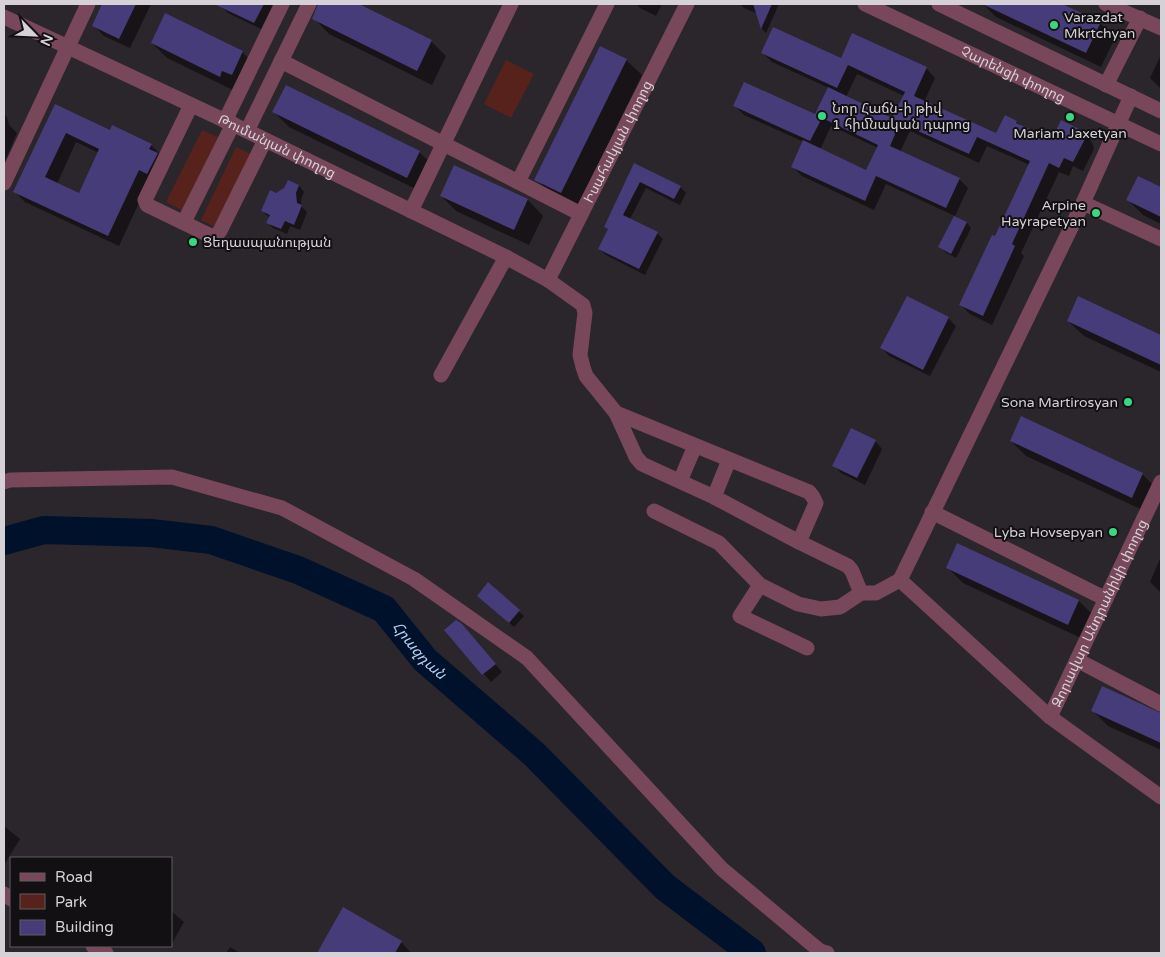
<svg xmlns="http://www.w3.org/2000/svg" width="1165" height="957" viewBox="0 0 1165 957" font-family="'Varela Round','Noto Sans Armenian',sans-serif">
	<rect width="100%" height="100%" fill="#2b252c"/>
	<g fill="#56221b">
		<path d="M506 60 534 74 511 118 484 104Z"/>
		<path d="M202 130 218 137 182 210 166 202Z"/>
		<path d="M236 147 253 155 217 228 201 220Z"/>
	</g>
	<g fill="#0007" fill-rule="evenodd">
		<path d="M104 4H151L130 48 104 36 93 25Z"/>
		<path d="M223 4H273L261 29 228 13 221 6Z"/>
		<path d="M319 4H356L431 41 446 56 432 85 329 34 314 18 319 8Z"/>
		<path d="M636 4H662L656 16 640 8Z"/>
		<path d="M740 4H779L766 33 762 29 758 14 744 8Z"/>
		<path d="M983 4H1059L1100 23 1115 38 1101 67 996 17Z"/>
		<path d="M152 43 242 52 257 67 235 91 167 58Z"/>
		<path d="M601 47 626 60 642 75 577 208 551 195 536 179Z"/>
		<path d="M763 53 926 68 935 78 924 102 997 135 1017 122 1021 126 1053 141 1083 132 1092 142 1094 149 1083 171 1073 166 1069 176 1059 172 1021 253 1024 256 992 325 970 314 961 305 996 238 1030 165 987 146 979 163 910 131 900 152 959 179 968 188 955 216 886 184 874 210 802 176 793 167 804 142 744 115 735 106 816 116 829 88 772 62ZM857 74 904 96 893 120 846 97ZM831 126 878 148 867 172 820 150Z"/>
		<path d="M1160 57H1161V89L1150 78Z"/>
		<path d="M55 105 110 131 151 145 161 155 119 246 25 202 15 192ZM76 142 99 153 79 195 57 184Z"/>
		<path d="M274 112 419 152 435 167 422 192 289 127Z"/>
		<path d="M4 114 7 117 9 125 17 133 5 161Z"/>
		<path d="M634 164 680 187 686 193 680 205 646 188 630 219 657 233 663 239 645 275 606 255 599 249 609 230 605 227Z"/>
		<path d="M455 166 528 200 543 216 529 245 456 211 441 196Z"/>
		<path d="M1138 177 1161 188V224L1143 215 1128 200Z"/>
		<path d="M288 182 299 186 304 192 301 199 302 207 307 212 300 230 290 226 287 234 273 228 268 223 270 218 262 211 285 189Z"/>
		<path d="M955 217 967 223 971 228 956 258 945 252 940 247Z"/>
		<path d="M1079 298 1161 336V372L1084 336 1068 321Z"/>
		<path d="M948 318 956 326 930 376 889 356 882 348Z"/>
		<path d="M875 441 882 449 865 485 841 473 834 465Z"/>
		<path d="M1011 441 1142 474 1157 489 1147 512 1026 456Z"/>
		<path d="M1160 559H1161V593L1150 582Z"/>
		<path d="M948 568 1079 601 1094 616 1083 639 963 583Z"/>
		<path d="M488 584 524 616 514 627 483 600Z"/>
		<path d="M446 631 469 633 502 672 491 682Z"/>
		<path d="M1103 688 1161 715V750L1108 726 1093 711Z"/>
		<path d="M4 826 20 839 4 865Z"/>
		<path d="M344 909 401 942 411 953H318Z"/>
		<path d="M171 911 184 922 171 945Z"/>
		<path d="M230 947 240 953H226Z"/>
	</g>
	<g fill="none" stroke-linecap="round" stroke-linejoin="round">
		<path stroke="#00112b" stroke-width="28" id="s1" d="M4 541 44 530 151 533 211 540 298 570 384 609 425 660 534 754 665 887 752 953"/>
	</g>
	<g fill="#463c79" fill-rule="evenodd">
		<path d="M102 4H136L119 39 92 26Z"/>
		<path d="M214 4H264L254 23Z"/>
		<path d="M318 4H359L432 40 417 71 312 19Z"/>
		<path d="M753 4H772L761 29Z"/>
		<path d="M982 4H1062L1101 22 1086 53Z"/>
		<path d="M165 13 243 51 232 75 222 71 220 77 151 43Z"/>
		<path d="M773 27 841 58 852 33 927 67 914 96 996 133 1005 115 1017 121 1016 123 1052 139 1061 120 1083 131 1085 139 1073 162 1064 158 1059 168 1049 163 1012 244 1015 246 983 316 959 305 992 235 995 236 1030 161 977 137 969 154 900 123 890 146 960 178 946 208 876 176 865 201 791 167 803 140 866 170 878 145 822 118 810 141 733 106 744 82 815 114 828 87 892 118 905 92 848 65 837 88 761 53Z"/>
		<path d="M600 46 627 59 561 193 534 180Z"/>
		<path d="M286 85 420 151 407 178 272 112Z"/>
		<path d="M55 104 110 130 112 125 152 144 149 149 158 153 147 174 139 170 108 236 13 192ZM66 133 99 149 79 193 45 177Z"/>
		<path d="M634 163 681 186 674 199 640 182 623 215 658 232 639 269 598 249 608 229 604 227Z"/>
		<path d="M454 165 528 199 514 230 440 196Z"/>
		<path d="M1138 176 1161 187V217L1126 200Z"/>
		<path d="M288 180 299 185 296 193 297 203 302 205 294 225 285 221 281 229 266 223 270 215 261 211 270 190 276 193 284 188Z"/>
		<path d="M954 216 967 222 951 254 938 247Z"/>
		<path d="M907 296 949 317 923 370 880 348Z"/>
		<path d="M1078 296 1161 335V365L1067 321Z"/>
		<path d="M1021 416 1143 473 1132 498 1010 441Z"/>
		<path d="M851 428 876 440 857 478 832 466Z"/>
		<path d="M957 543 1079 600 1068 625 946 568Z"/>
		<path d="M488 582 520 610 509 623 477 596Z"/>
		<path d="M456 620 462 624 496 664 482 675 444 630Z"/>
		<path d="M1102 686 1161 713V743L1091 711Z"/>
		<path d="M343 907 402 941 395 953H317Z"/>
	</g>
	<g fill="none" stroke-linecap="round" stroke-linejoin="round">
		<g stroke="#784759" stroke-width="15">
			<path id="s2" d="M865 4 1161 144"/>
			<path d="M939 4 1161 111"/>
			<path d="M1106 4 1161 28"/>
			<path id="s3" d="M4 17 247 131 506 257 548 280 583 305 585 313 580 355 583 367 586 376 616 413 809 492 813 497 816 503 799 542 848 566 852 571 861 593H876L900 580"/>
			<path d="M281 61 581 214"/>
			<path d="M1106 85 1140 18"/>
			<path d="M1131 96 1083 203 900 580 1050 717 1161 797"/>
			<path d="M191 105 145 200 147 205 211 236 216 235 220 231 265 140"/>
			<path d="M225 121 282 4"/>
			<path d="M247 131 309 4"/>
			<path d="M518 182 607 4"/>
			<path d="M4 183 88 4"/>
			<path d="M1083 203 1161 239"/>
			<path d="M411 211 511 4"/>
			<path d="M184 222 233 124"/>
			<path id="s4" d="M548 280 687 4"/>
			<path d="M441 375 506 257"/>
			<path d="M616 413 636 457 642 464 714 497 799 542"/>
			<path d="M680 481 695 446"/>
			<path d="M4 482 10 480 172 477 282 508 414 579 527 658 722 869 820 951 827 953"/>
			<path d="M714 497 729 460"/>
			<path d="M654 511 719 543 760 585 798 604 821 609 840 607 861 593"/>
			<path d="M932 512 1106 599"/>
			<path d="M760 585 740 616 807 648"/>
			<path d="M1077 660 1161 704"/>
			<path id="s5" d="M1050 717 1161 482"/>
			<path d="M4 894 11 899"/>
			<path d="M93 946 106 953"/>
		</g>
	</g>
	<g fill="#38d880" stroke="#121013" stroke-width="2">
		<circle cx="1054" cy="25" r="5"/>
		<circle cx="822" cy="116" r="5"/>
		<circle cx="1070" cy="117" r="5"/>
		<circle cx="1096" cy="213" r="5"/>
		<circle cx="193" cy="242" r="5"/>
		<circle cx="1128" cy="402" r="5"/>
		<circle cx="1113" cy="532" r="5"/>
	</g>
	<g text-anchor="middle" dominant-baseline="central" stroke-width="4" stroke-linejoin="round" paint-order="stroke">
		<g font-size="14" fill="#d5d1d6" stroke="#121013" text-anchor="start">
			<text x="1064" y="17">Varazdat<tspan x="1064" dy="16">Mkrtchyan</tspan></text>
			<text x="832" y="108">Նոր Հաճն-ի թիվ<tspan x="832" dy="16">1 հիմնական դպրոց</tspan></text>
			<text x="1070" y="133" text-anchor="middle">Mariam Jaxetyan</text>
			<text x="1086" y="205" text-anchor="end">Arpine<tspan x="1086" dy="16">Hayrapetyan</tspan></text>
			<text x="203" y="242">Ցեղասպանության</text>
			<text x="1118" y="402" text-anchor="end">Sona Martirosyan</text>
			<text x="1103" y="532" text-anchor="end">Lyba Hovsepyan</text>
		</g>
		<g font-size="14" fill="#d5d1d6" stroke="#121013">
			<text stroke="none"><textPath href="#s2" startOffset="164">Չարենցի փողոց</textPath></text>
			<text stroke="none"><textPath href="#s4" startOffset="155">Իսահակյան փողոց</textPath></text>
			<text stroke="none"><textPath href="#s3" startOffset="302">Թումանյան փողոց</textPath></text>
			<text stroke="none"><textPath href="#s5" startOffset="115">Զորավար Անդրանիկի փողոց</textPath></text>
		</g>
		<g font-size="15" font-style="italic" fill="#b6cfef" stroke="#121013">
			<text stroke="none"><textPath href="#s1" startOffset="450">Հրազդան</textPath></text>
		</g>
	</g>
	<rect width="1165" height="957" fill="none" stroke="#d5d1d6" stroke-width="10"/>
	<rect x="10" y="857" width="162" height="90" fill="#121013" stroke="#605d61"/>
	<rect x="20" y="873" width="25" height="8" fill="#784759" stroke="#605d61"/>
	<text x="55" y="882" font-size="15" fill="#d5d1d6">Road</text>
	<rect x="20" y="894" width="25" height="15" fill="#56221b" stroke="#605d61"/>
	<text x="55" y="907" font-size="15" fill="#d5d1d6">Park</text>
	<rect x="20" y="920" width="25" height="15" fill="#463c79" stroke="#605d61"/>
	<text x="55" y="932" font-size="15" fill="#d5d1d6">Building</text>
	<g transform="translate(35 35) rotate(114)" stroke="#121013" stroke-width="4" paint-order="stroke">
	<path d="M0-4L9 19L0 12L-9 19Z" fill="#d5d1d6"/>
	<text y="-8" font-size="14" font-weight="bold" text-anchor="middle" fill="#d5d1d6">N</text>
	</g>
</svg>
